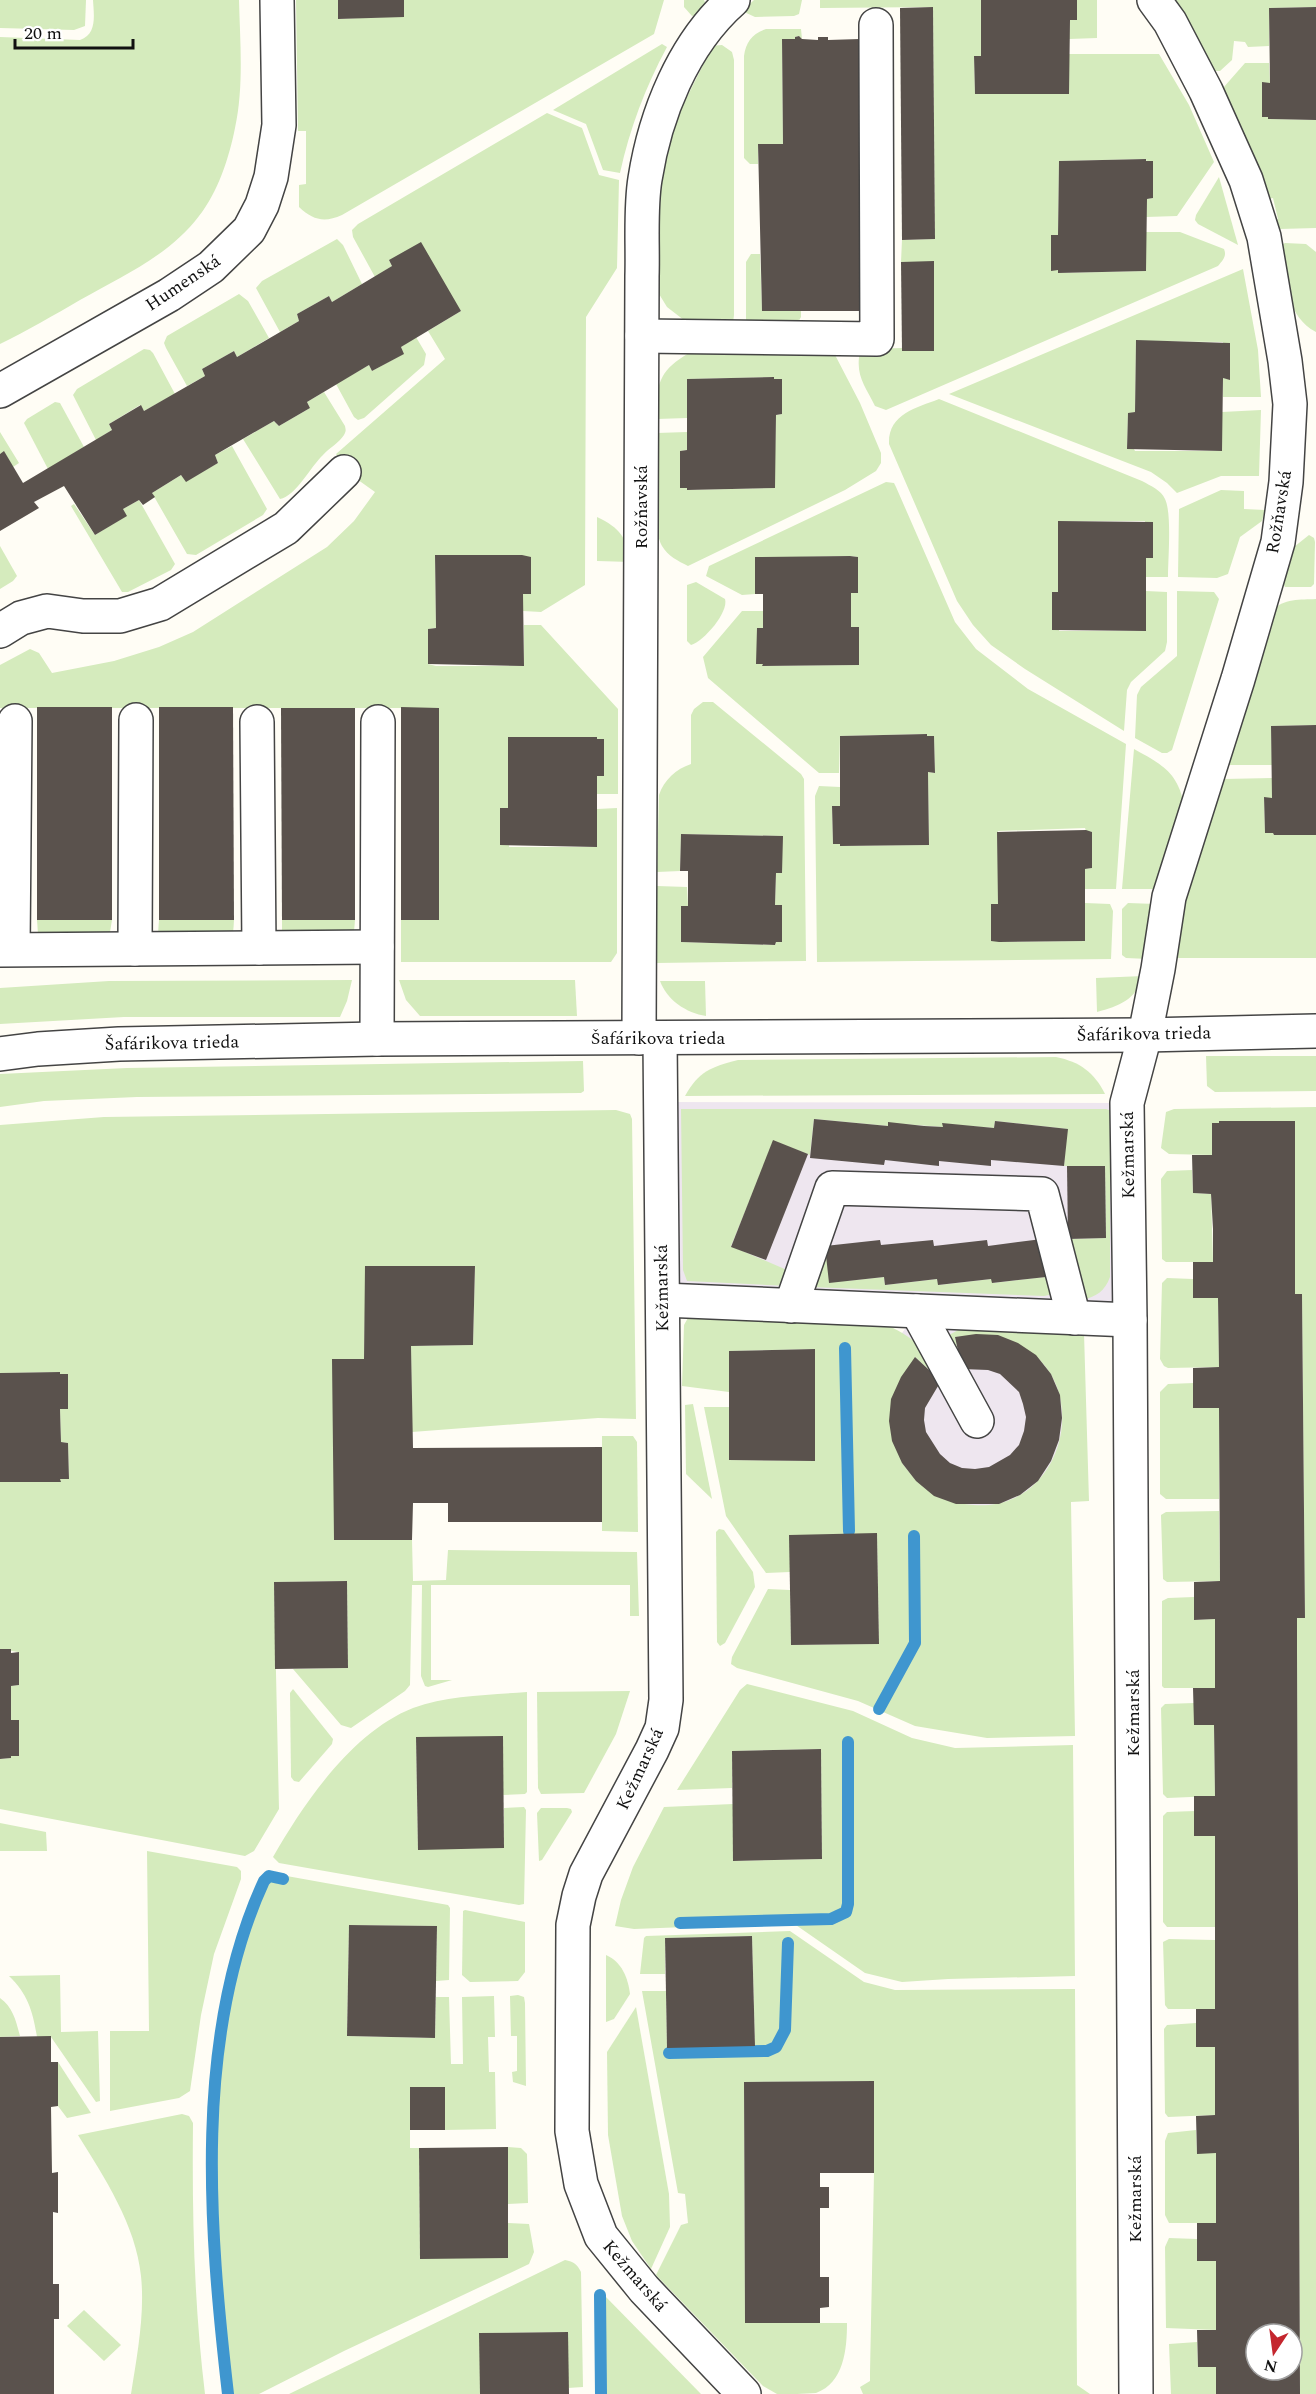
<svg xmlns="http://www.w3.org/2000/svg" width="1316" height="2394" viewBox="0 0 1316 2394" font-family="Spectral,serif">
	<rect width="100%" height="100%" fill="#fffdf5"/>
	<path fill="#eee6ef" d="M661 1102 1127 1103 1130 1320 1000 1315 1077 1376 1045 1509 907 1511 892 1347 917 1312 663 1300Z"/>
	<g fill="#d5ebbd">
		<path d="M0 0H86L85 26 74 30 0 28Z"/>
		<path d="M93 0H239C240 42 244 86 235 128 229 158 218 192 199 216 170 255 121 277 80 300 54 315 27 331 0 344V37L80 40C97 34 94 16 93 0Z"/>
		<path d="M296 0H338L339 19 404 16V0H664L654 34 342 215C324 223 313 220 299 207V185L306 184V131H298Z"/>
		<path d="M684 0H704L708 9 700 14 692 16 684 7Z"/>
		<path d="M754 0H802L799 14 794 16 755 17 742 11Z"/>
		<path d="M820 0H981V56H974L975 94H1069V54H1159L1189 105 1214 162 1177 216 1146 217 1147 199 1153 198 1146 159 1059 161 1058 235H1051V270H1058L1059 273 1146 271V232H1180L1224 249C1227 256 1223 260 1218 266L886 410 875 406C865 386 855 375 860 352L865 349 902 348V351H934V262H901L902 240 935 239 933 7 820 8Z"/>
		<path d="M1077 0H1097V38L1069 39 1070 20H1077Z"/>
		<path d="M1173 0H1316V7L1269 8V46L1248 47 1245 42 1234 41 1232 60 1220 71H1215Z"/>
		<path d="M766 29H801L802 39 799 36 795 37V39H782L783 144H758V164H750L744 158V56C746 42 752 34 766 29Z"/>
		<path d="M662 44 667 47C645 88 630 128 620 173L603 170 586 124 553 110Z"/>
		<path d="M722 45 732 52 734 60V315L733 323 689 324 667 307 656 289 658 196 666 151 675 121 705 61 710 46Z"/>
		<path d="M1245 63H1269L1270 83H1262V117H1268V119L1316 120V228L1280 229 1273 221 1278 219 1273 198 1266 199 1257 169 1223 88Z"/>
		<path d="M547 113 582 128 599 175 619 180 617 268 586 317 585 585 541 612 523 611 435 556 436 628 428 629V664L436 666H524V625H541L618 709V794H597V776L604 775V739H597L596 737H508L509 847H596L597 809 617 808V953L611 962H401V920H439V708H0V665L30 649 39 653 52 673 114 661 159 647 193 632 327 547 354 521 375 492 354 477 336 454 445 359 428 331 461 311 389 260 392 266 375 277 353 237 352 230 358 224Z"/>
		<path d="M1219 177 1238 245 1198 224 1195 220 1196 215Z"/>
		<path d="M337 239 343 245 362 284 332 302 329 296 297 314 299 321 280 332 256 288 262 281Z"/>
		<path d="M1285 243 1306 244 1316 252V332C1284 315 1286 276 1281 245Z"/>
		<path d="M751 254H760L762 310 801 311V317L797 324H748L746 320V262Z"/>
		<path d="M1243 269 1258 350 1261 397H1223V378L1229 379 1223 342 1136 341 1135 412 1128 414 1127 449H1134L1135 451H1222V412L1261 410 1259 476H1221L1177 493 1167 483 1151 472 949 394Z"/>
		<path d="M239 294 248 301 269 338 237 357 234 351 202 369 205 376 187 386 166 348 164 343 167 336Z"/>
		<path d="M416 337 426 354 424 365 364 418 358 420 354 417 336 384 369 365 372 371 403 354 401 347Z"/>
		<path d="M144 349 150 350 153 353 175 394 144 411 140 405 109 424 112 430 96 440 73 395 77 389Z"/>
		<path d="M689 353H834L860 403 881 453V463L876 471 845 490 688 566C678 561 668 556 662 546 650 524 657 460 657 433L687 432V450L680 451V488H687L688 490 774 488 776 415 782 414V379H774V377L687 379V418L657 419C656 385 658 371 689 353Z"/>
		<path d="M324 392 345 426C346 431 346 431 344 435 339 443 329 448 323 455 311 466 296 496 280 499L243 439 274 421 279 426 310 408 307 402Z"/>
		<path d="M939 399 1142 481C1151 486 1161 490 1165 499 1172 513 1168 559 1168 577H1146L1145 521H1058L1059 631H1146V591L1167 592V642L1165 651 1131 682 1127 690 1124 731 1025 669 991 645 973 625 957 601 889 444C888 414 916 408 939 399Z"/>
		<path d="M55 402 60 403 84 447 48 469 24 423 27 419Z"/>
		<path d="M0 432 19 463 13 467 4 452 0 454Z"/>
		<path d="M232 446 267 509 263 515 196 555 187 554 152 493 181 475 186 481 218 463 215 455Z"/>
		<path d="M886 482 894 483 896 487 955 622 976 649 1028 689 1126 744 1116 889H1085V869L1092 868V832L1086 831 1085 828 998 831V904H992L999 942 1085 941V903L1110 904 1113 911 1111 959 817 962 815 796 819 786 840 787V806L832 807 833 844H840V846L929 845 928 772 935 773 934 736H927L926 734 840 736 839 773H819L708 678 703 657 742 611H763V628H757V664H763V666L859 665V627H851V593H858V557L850 556 755 558V594L742 595 706 576 709 566Z"/>
		<path d="M1221 490 1244 491V509L1265 510 1262 521 1240 537 1228 574 1217 578 1178 577 1179 509Z"/>
		<path d="M139 500 175 564 171 570 128 592H122L71 506 74 504 95 535 126 516 123 509Z"/>
		<path d="M597 517C620 528 626 537 631 562L597 561Z"/>
		<path d="M1309 535 1314 538 1315 542 1314 584 1311 587H1285L1281 580 1294 547Z"/>
		<path d="M0 546 17 576 13 581 0 589Z"/>
		<path d="M696 582 725 599C729 612 704 641 691 645L687 641V585Z"/>
		<path d="M1177 591 1214 592 1219 599 1172 750 1167 753H1162L1135 738 1137 695 1141 687 1177 656Z"/>
		<path d="M1316 599V725L1271 726 1272 765H1226L1272 611C1283 598 1301 600 1316 599Z"/>
		<path d="M703 702H713L801 774 804 779 806 961 656 963 657 886 687 887 688 906H681V942L775 945 776 942H782V905H775L776 873 782 872V836L681 834 680 871 657 872 659 795C664 780 676 769 691 764V715L694 709Z"/>
		<path d="M1134 749C1161 764 1178 772 1184 805L1160 889H1122Z"/>
		<path d="M1272 778V798H1264L1265 833H1273L1274 835H1316V958H1173L1176 927 1217 782 1224 779Z"/>
		<path d="M1128 903 1156 904 1148 959 1126 958 1122 955V909Z"/>
		<path d="M37 920H112L110 932 104 937 38 934Z"/>
		<path d="M159 920H234L233 935 158 934Z"/>
		<path d="M282 920H355L354 932 282 933Z"/>
		<path d="M1143 976C1136 1000 1119 1006 1097 1012L1096 978Z"/>
		<path d="M352 980 347 1001 340 1017H124L0 1024V988L109 981Z"/>
		<path d="M399 980H575L577 1016H420L406 1000Z"/>
		<path d="M660 981H705L706 1016C686 1013 667 1000 660 981Z"/>
		<path d="M1206 1056H1316V1091L1215 1092 1207 1086Z"/>
		<path d="M1056 1057C1080 1062 1094 1072 1105 1094L685 1096C699 1071 711 1067 738 1060Z"/>
		<path d="M583 1061 584 1091 581 1093 137 1097 44 1101 0 1107V1074L127 1068Z"/>
		<path d="M1316 1107V2394H1300L1297 1652V1618L1305 1617 1302 1295 1295 1294V1121H1220L1212 1155 1169 1154 1161 1148 1166 1112 1174 1109Z"/>
		<path d="M681 1109H1106L1109 1110 1110 1117V1277C1105 1291 1096 1297 1082 1300L1068 1239 1106 1238 1105 1166H1064L1067 1129 995 1121 994 1128 943 1124V1127L888 1123V1126L814 1119 810 1155 774 1141 731 1246 794 1273 787 1286 687 1281 683 1270Z"/>
		<path d="M616 1110 630 1114 632 1119 636 1419 598 1418 412 1432 411 1346 473 1345 475 1266H366L364 1359 412 1540 413 1581 446 1580 448 1550 637 1552 639 1616H630V1585H431V1680H452L428 1687 425 1686 421 1676 422 1585H412L410 1685 405 1691 351 1728 341 1725 293 1669 348 1668 347 1581 274 1582 279 1809 254 1851 245 1856 0 1809V1759L11 1758V1756L19 1755V1720H11V1686L19 1685 18 1652 0 1649V1482H60V1479H69L68 1443 61 1442 60 1409H68V1374H60V1372L0 1373V1125L104 1117Z"/>
		<path d="M1192 1170 1193 1193 1211 1194 1213 1262H1166L1162 1259 1161 1179 1167 1171Z"/>
		<path d="M825 1238 846 1281 884 1277 885 1285 937 1279 939 1285 991 1279 993 1283 1045 1277 1042 1239 1054 1294 1044 1296 810 1287Z"/>
		<path d="M1167 1278 1193 1279 1194 1298H1218L1219 1367 1168 1368 1164 1366 1160 1359 1162 1283Z"/>
		<path d="M689 1316 887 1325C921 1341 923 1350 941 1381L915 1357 902 1463C923 1490 937 1502 973 1505 1085 1514 1105 1320 955 1337L962 1369 949 1335 962 1328 1084 1333 1089 1501 1071 1502 1075 1736 987 1738 915 1726 858 1701 737 1668 731 1664 732 1657 768 1589 790 1590 791 1645 879 1644 877 1533 790 1572 766 1573 726 1516 704 1407H729V1460L815 1461V1349L730 1351 729 1392 682 1386 684 1325Z"/>
		<path d="M1194 1383 1219 1408V1499H1166L1160 1494V1392L1168 1384Z"/>
		<path d="M693 1404 712 1499 686 1474 685 1405Z"/>
		<path d="M602 1436H633L637 1442 638 1532 602 1531Z"/>
		<path d="M1219 1511 1220 1581 1167 1582 1163 1579 1161 1515 1166 1512Z"/>
		<path d="M719 1529 724 1530 753 1572 755 1587 725 1643 720 1646 717 1642 716 1532Z"/>
		<path d="M1194 1597V1620L1215 1619V1688H1164L1162 1686V1601L1168 1598Z"/>
		<path d="M747 1684 853 1711 912 1738 955 1748 1073 1745 1075 1976 948 1979 902 1982 865 1973 793 1923 634 1929 615 1926 621 1900 633 1867 664 1807 733 1804 734 1861 822 1859 821 1749 732 1751V1788L677 1790 740 1690Z"/>
		<path d="M293 1689 333 1739 332 1744 299 1782 294 1781 291 1777 290 1693Z"/>
		<path d="M630 1691 616 1734 584 1793 541 1794 538 1788 537 1692Z"/>
		<path d="M527 1692V1792L525 1794 503 1795 416 1738 418 1849 504 1848V1808L524 1807 526 1810 524 1904 519 1905 279 1863 273 1857C304 1803 352 1732 413 1708 449 1695 489 1695 527 1692Z"/>
		<path d="M1194 1703 1195 1725H1214L1215 1796 1167 1798 1163 1794 1161 1708 1165 1704Z"/>
		<path d="M541 1808H567L571 1809 572 1812 542 1860 539 1861 537 1813Z"/>
		<path d="M1195 1811 1194 1836H1215V1927H1167L1163 1922V1816L1167 1812Z"/>
		<path d="M0 1823 46 1832 47 1851H0Z"/>
		<path d="M147 1851 237 1867 241 1871V1879L214 1954 201 2015 190 2091 179 2098 110 2111V2031H149Z"/>
		<path d="M270 1873 448 1905 450 1908 449 1980 436 1981 437 1926 349 1925 347 2036 435 2038 436 1997H449L451 2064H463L462 1997 494 1996 495 2037H488L489 2072H495L496 2129 445 2130V2087H410V2148H419L420 2258H508V2223L529 2224 534 2252 529 2264 344 2351 259 2394H225C211 2244 192 2069 244 1924 250 1907 255 1883 270 1873Z"/>
		<path d="M465 1910 525 1922V1972L518 1981 470 1982 462 1975 463 1911Z"/>
		<path d="M790 1931 864 1982 895 1990 1075 1989 1077 2385 1090 2394H863L860 2387 870 2381V2373L874 2173V2081L744 2082 745 2323H847C847 2349 844 2383 816 2393 805 2394 789 2394 777 2394L763 2386 656 2275 681 2225 688 2223 685 2194 678 2193 642 1991H666L667 2048 755 2046 752 1936 665 1938V1974H640L644 1938 646 1936Z"/>
		<path d="M1169 1939 1215 1940V2009H1168L1165 2005 1163 1942Z"/>
		<path d="M606 1955C622 1962 628 1978 630 1994L614 2019 606 2022Z"/>
		<path d="M60 1975 61 2032 98 2031 100 2101 96 2102 51 2037H37C33 2012 28 1994 9 1976Z"/>
		<path d="M518 1995 524 1997 525 2003 526 2086 513 2082 512 2072 517 2071V2036H511L510 1996Z"/>
		<path d="M0 1998C13 2007 16 2021 20 2036L0 2037Z"/>
		<path d="M636 2007 669 2194 670 2227 651 2269 632 2241 622 2216 608 2135 607 2052Z"/>
		<path d="M1196 2023V2047H1215V2115L1168 2117 1165 2113 1164 2029 1167 2025Z"/>
		<path d="M58 2062 91 2113 67 2118 58 2106Z"/>
		<path d="M182 2114 189 2116 193 2123C192 2214 194 2304 205 2394H131C137 2356 145 2314 141 2276 136 2225 104 2177 78 2135Z"/>
		<path d="M1196 2130 1197 2153H1216V2223H1169L1165 2215V2141L1168 2133Z"/>
		<path d="M508 2147 521 2148 527 2154 528 2203 508 2204Z"/>
		<path d="M1169 2238 1197 2239V2261H1216V2330L1166 2328 1165 2247Z"/>
		<path d="M565 2260C574 2262 577 2264 581 2272L583 2387 568 2388 567 2332 480 2333V2394H289Z"/>
		<path d="M597 2295H604L701 2394H597Z"/>
		<path d="M84 2310 121 2345 104 2361 67 2326Z"/>
		<path d="M1197 2342 1198 2367H1216V2394H1171L1169 2344Z"/>
	</g>
	<g fill="none" stroke-linecap="round" stroke-linejoin="round">
		<g stroke="#3f96cf" stroke-width="12">
			<path d="M845 1348 849 1531"/>
			<path d="M879 1709 915 1643 914 1536"/>
			<path d="M680 1923 831 1919 846 1912 848 1904V1742"/>
			<path d="M669 2053 767 2051 776 2047 785 2030 788 1943"/>
			<path d="M600 2295 601 2394"/>
			<path d="M228 2394C209 2229 193 2035 264 1881L269 1876 283 1879"/>
		</g>
	</g>
	<g fill="#5a524d" fill-rule="evenodd">
		<path d="M338 0H404V17L338 19Z"/>
		<path d="M981 0H1077V20H1070L1069 94H975L974 56H981Z"/>
		<path d="M933 7 935 239 902 240 900 8Z"/>
		<path d="M1316 7V120L1268 119V117H1262V82L1270 83 1269 8Z"/>
		<path d="M799 36 802 39 818 40V37H828V40L860 39 861 311H762L758 144H783L782 39H795V37Z"/>
		<path d="M1146 159V161H1153V198L1147 199 1146 271 1058 273V270L1051 271V235H1058L1059 161Z"/>
		<path d="M421 242 461 311 401 347 404 354 372 371 369 365 307 402 310 408 279 426 274 421 215 455 218 463 186 482 181 475 152 493 155 497 143 505 139 500 123 509 127 516 95 535 64 486 34 502 39 508 0 531V454L4 451 23 483 112 430 109 424 141 405 144 411 205 376 202 369 234 351 237 357 299 321 297 314 329 296 332 302 392 266 389 260Z"/>
		<path d="M934 261V351H902L901 262Z"/>
		<path d="M1136 340 1230 343V380L1223 378 1222 451 1127 449 1128 413 1135 412Z"/>
		<path d="M774 377V379H782V414L776 415 775 488 687 490V488H680V451L687 450V379Z"/>
		<path d="M1058 521 1153 522V558H1146V631L1052 630V592H1058Z"/>
		<path d="M435 555H522L531 557V594H523L524 666 428 664V629L436 628Z"/>
		<path d="M850 556 858 557V593H851V627H859V665L762 666 763 664H756L757 628H763V594H755V557Z"/>
		<rect x="37" y="707" width="75" height="213"/>
		<path d="M159 707H233L234 920H159Z"/>
		<path d="M401 707 439 708V920H401Z"/>
		<path d="M281 708H355V920H282Z"/>
		<path d="M1316 725V835H1274L1273 833H1265L1264 797 1272 798 1271 726Z"/>
		<path d="M927 734V736H934L935 773 928 772 929 845 840 846V844H833L832 806H840V736Z"/>
		<path d="M508 737H597V739H604V776H597V847L500 845V808H508Z"/>
		<path d="M1086 830 1092 832V868L1085 869V941L999 942 991 941V904H998L997 832Z"/>
		<path d="M681 834 783 836 782 873H776L775 905H782V942H776L775 945 681 942V906H688V871H680Z"/>
		<path d="M814 1119 888 1126V1122L924 1126 943 1127 942 1123 994 1128 995 1121 1068 1129 1064 1166 991 1160V1166L939 1161V1166L885 1160 884 1165 810 1158Z"/>
		<path d="M1219 1121H1295V1294H1302L1305 1618H1297V1652L1300 2394H1216V2367H1198L1197 2330H1216V2261H1197V2223H1216V2153L1197 2154 1196 2116 1215 2115V2047H1196V2009H1215V1836H1194V1796H1215L1214 1725H1194L1193 1688H1215V1619L1194 1620V1582L1220 1581 1219 1408H1193V1368L1219 1367 1218 1298H1193V1262H1213V1229L1211 1194 1193 1193 1192 1155H1212V1123H1219ZM1256 2334H1292V2370H1256Z"/>
		<path d="M773 1140 808 1154 766 1260 731 1247Z"/>
		<path d="M1067 1166H1105L1106 1238 1068 1239Z"/>
		<path d="M1042 1239 1046 1277 992 1283 991 1279 938 1285 937 1279 885 1285 884 1277 829 1283 825 1246 880 1240 881 1245 933 1240 934 1246 987 1240 988 1246Z"/>
		<path d="M365 1266H475L473 1345 411 1346 413 1448 602 1447V1522H448V1503H413L412 1540H334L332 1359H364Z"/>
		<path d="M976 1334 998 1335 1018 1343 1036 1355 1051 1374 1060 1395 1062 1418 1059 1440 1051 1461 1038 1481 1020 1495 999 1504H956L934 1496 916 1481 902 1463 892 1441 889 1421 891 1399 901 1377 915 1357 941 1381 925 1408 924 1420 926 1432 940 1454 950 1463 962 1468 975 1469 989 1467 1010 1455 1019 1445 1024 1431 1026 1417 1023 1404 1019 1392 1000 1374 988 1370 962 1369 955 1337Z"/>
		<path d="M815 1349V1461L729 1460V1351Z"/>
		<path d="M60 1372V1374H68V1409H60L61 1442 68 1443 69 1479H60L61 1482H0V1373Z"/>
		<path d="M877 1533 879 1644 791 1645 789 1535Z"/>
		<path d="M347 1581 348 1668 275 1669 274 1582Z"/>
		<path d="M0 1649H11V1653L19 1652V1685L11 1686V1720H19V1756H11V1758L0 1759Z"/>
		<path d="M503 1736 504 1848 418 1850 416 1737Z"/>
		<path d="M821 1749 822 1859 733 1861 732 1751Z"/>
		<path d="M349 1925 437 1926 435 2038 347 2036Z"/>
		<path d="M752 1936 755 2046 667 2048 665 1938Z"/>
		<path d="M51 2036V2062H58V2106L51 2107 52 2173 58 2172V2213L53 2212V2284H59V2319H54V2394H0V2037Z"/>
		<path d="M874 2081V2173H820V2187H829V2208H820V2277H829V2307L820 2308V2323H745L744 2082Z"/>
		<rect x="410" y="2087" width="35" height="43"/>
		<path d="M508 2147V2258L420 2259 419 2148Z"/>
		<path d="M568 2332 569 2394H480L479 2333Z"/>
	</g>
	<g fill="none" stroke-linecap="round" stroke-linejoin="round">
		<g stroke="#444" stroke-width="36">
			<g id="minor">
				<path d="M642 336 877 339 876 25"/>
				<path d="M0 391 169 295 211 267 249 230 262 205 271 177 279 125 277 0"/>
				<path d="M0 631 21 618 47 611 83 616H120L160 604 286 528 344 472"/>
				<path d="M257 722 259 948"/>
				<path d="M13 949 15 721"/>
				<path d="M135 949 136 720"/>
				<path d="M0 950 377 947"/>
				<path d="M639 1038 642 276C643 246 640 209 645 179 655 115 683 44 733 0"/>
				<path d="M660 1038 666 1700 662 1728 652 1750 586 1874 579 1896 573 1925 572 2131 581 2184 601 2236 644 2289 744 2394"/>
				<path d="M377 1039 378 722"/>
				<path d="M0 1054 38 1049 119 1044 377 1039 1145 1035 1316 1031"/>
				<path d="M663 1300 1130 1320"/>
				<path d="M791 1306 832 1188 1042 1194 1074 1318"/>
				<path d="M917 1311 977 1421"/>
				<path d="M1136 2394 1130 1320 1127 1103 1145 1035 1158 969 1169 897 1238 679 1278 542 1286 482 1290 404 1285 361 1264 237 1246 180 1206 91 1170 22 1154 0"/>
			</g>
		</g>
		<use href="#minor" stroke="#fff" stroke-width="33"/>
	</g>
	<g text-anchor="middle" dominant-baseline="central" stroke-width="6" stroke-linejoin="round" paint-order="stroke">
		<g font-size="18" fill="#111" stroke="#fff">
			<text transform="translate(183 283) rotate(-34)">Humenská</text>
			<text transform="translate(641 507) rotate(-90)">Rožňavská</text>
			<text transform="translate(1279 512) rotate(-81)">Rožňavská</text>
			<text transform="translate(1144 1034) rotate(-1)">Šafárikova trieda</text>
			<text x="658" y="1038">Šafárikova trieda</text>
			<text transform="translate(172 1043) rotate(-1)">Šafárikova trieda</text>
			<text transform="translate(1128 1155) rotate(-91)">Kežmarská</text>
			<text transform="translate(662 1288) rotate(-91)">Kežmarská</text>
			<text transform="translate(1133 1713) rotate(-90)">Kežmarská</text>
			<text transform="translate(640 1769) rotate(-65)">Kežmarská</text>
			<text transform="translate(1135 2199) rotate(-90)">Kežmarská</text>
			<text transform="translate(635 2276) rotate(49)">Kežmarská</text>
		</g>
	</g>
	<g transform="translate(1274 2352) rotate(193)"><circle r="28" fill="#ffffff" stroke="#a0a0a0" stroke-width="1.5"/>
	<path d="M0-4.5L10 22L0 15L-10 22Z" fill="#c4262e"/>
	<text y="-9" font-size="16" font-weight="bold" text-anchor="middle" fill="#111111">N</text>
	</g>
	<path d="M15 39v9h118v-9" fill="none" stroke="#111111" stroke-width="3"/>
	<text x="24" y="39" font-size="18" fill="#111111" stroke="#ffffff" stroke-width="4.5" paint-order="stroke">20 m</text>
</svg>
